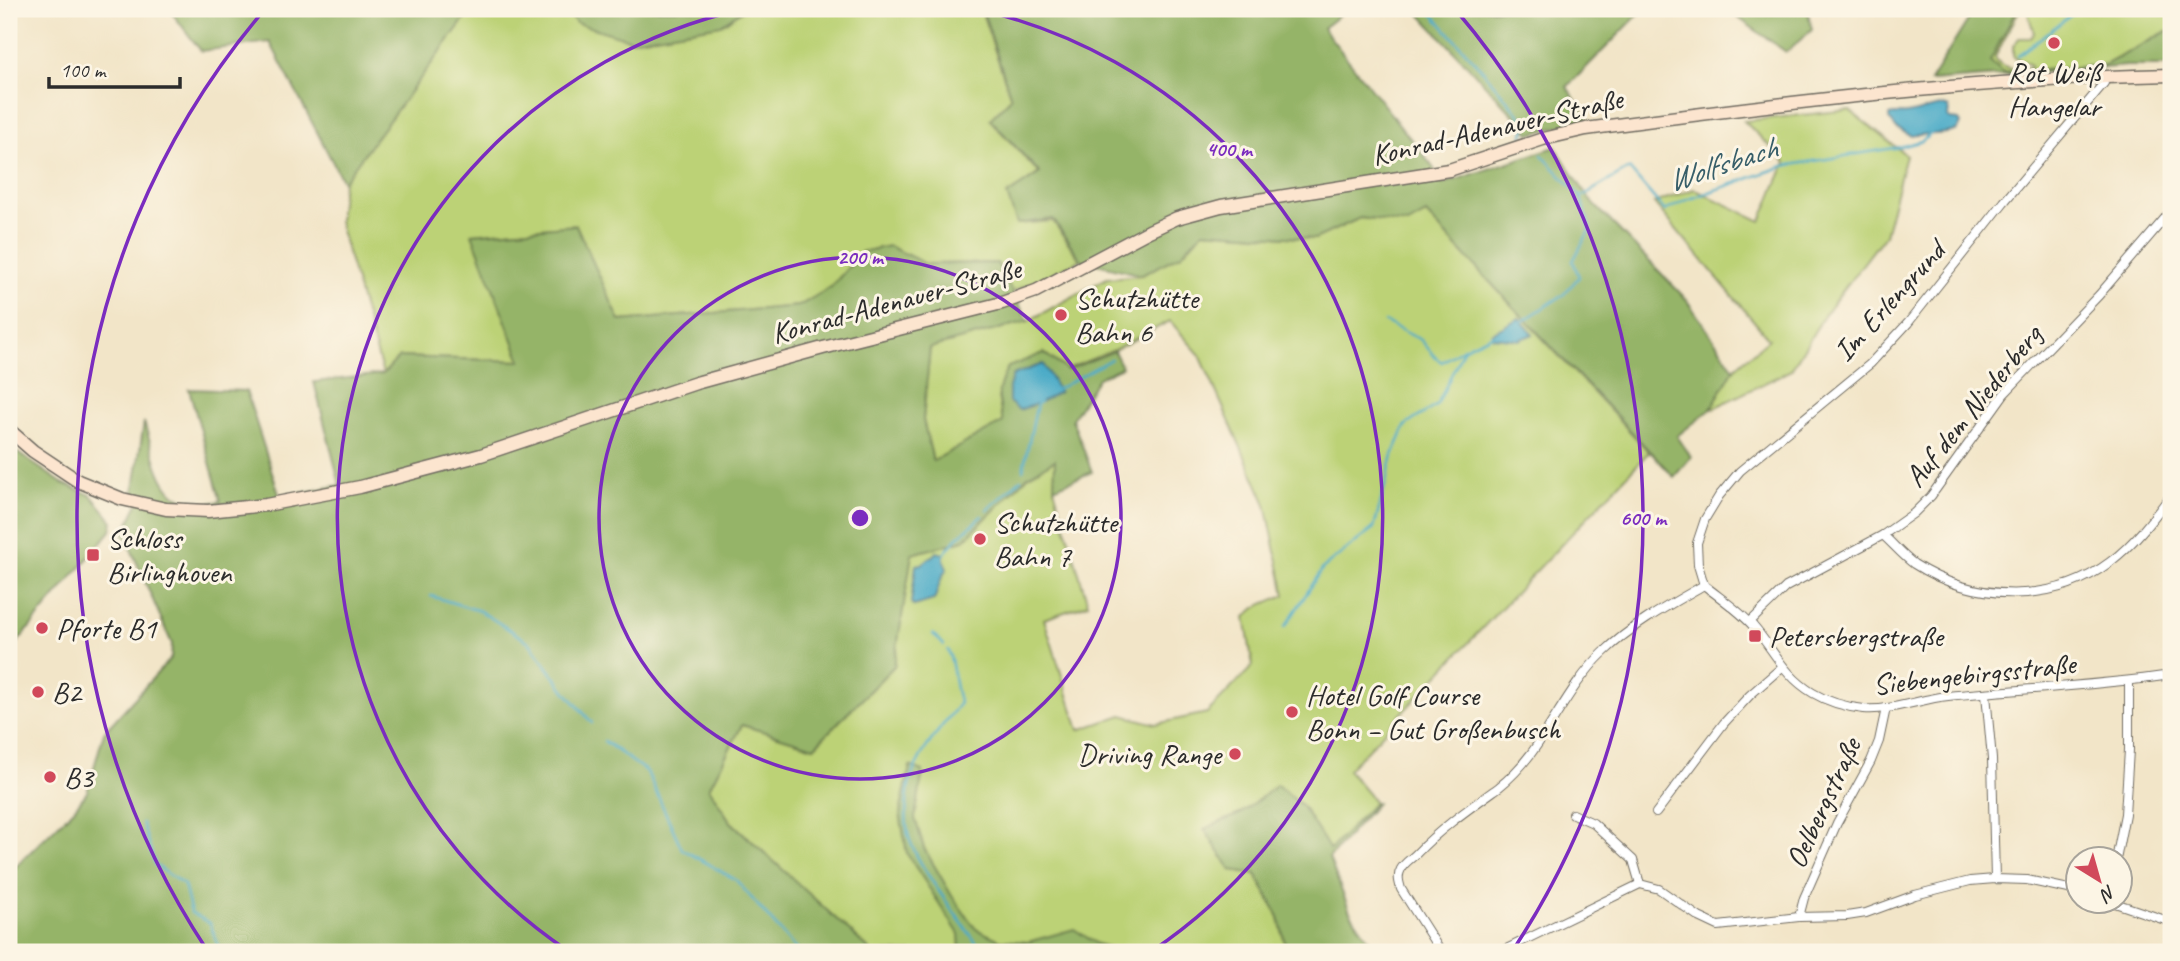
<svg xmlns="http://www.w3.org/2000/svg" width="2180" height="961" viewBox="0 0 2180 961" font-family="Caveat,sans-serif">
	<rect width="100%" height="100%" fill="#fcf5e5"/>
	<filter id="ink" filterUnits="userSpaceOnUse"><feTurbulence type="fractalNoise" baseFrequency=".0143" numOctaves="2"/><feDisplacementMap in="SourceGraphic" scale="14" xChannelSelector="R" yChannelSelector="G"/><feConvolveMatrix kernelMatrix="1 2 1 2 8 2 1 2 1" color-interpolation-filters="sRGB"/></filter>
	<filter id="wash" filterUnits="userSpaceOnUse"><feTurbulence type="fractalNoise" baseFrequency=".00686" numOctaves="4" result="noise"/><feDisplacementMap in="SourceGraphic" scale="28" xChannelSelector="R" yChannelSelector="G"/><feGaussianBlur stdDeviation="1.57" result="paint"/><feColorMatrix in="noise" values="0 0 0 0 0 0 0 0 0 0 0 0 0 0 0 0 0 1.4 0 .05"/><feComposite in="paint" operator="in"/></filter>
	<g filter="url(#wash)">
		<rect width="100%" height="100%" fill="#f2e5c8"/>
		<g fill="#bcd276" stroke="#747e50" stroke-width="2">
			<path d="M472 9H566L576 23 721 25 744 9H959L982 13 1011 98 990 120 1039 173 1008 195 1018 224 1053 221 1080 260 1012 292 997 263 925 264 889 246 862 252 831 287 799 306 619 321 576 225 473 234 521 361 400 357 383 374 342 234 339 221 343 182Z"/>
			<path d="M2017 9H2020L1995 57C2000 72 2017 69 2030 68L2031 65 2013 57V47L2019 38H2030L2034 33 2027 10 2025 9H2171V29L2105 65 2003 73 1989 61Z"/>
			<path d="M1849 110 1906 155 1885 235 1825 314 1791 370 1710 410 1734 369 1769 339 1654 203 1694 189 1761 221 1786 162 1744 121Z"/>
			<path d="M1426 214 1649 452 1348 770 1375 802 1330 851 1302 806 1277 786 1240 814 1205 829 1255 873 1279 917 1286 948 1284 952H872L730 821 709 788 742 725 814 747 894 666 911 554 964 540 1029 475 1056 459 1054 488 1088 604 1044 619 1079 730 1122 715 1156 724 1207 713 1253 666 1245 617 1256 607 1285 595 1266 504 1200 355 1170 321 1114 350 998 397 1003 422 933 461 923 420 930 347 1028 321 1107 278 1142 275 1182 254 1203 231 1315 239 1360 218 1408 224Z"/>
		</g>
		<g fill="#95b467" stroke="#607049" stroke-width="2" fill-rule="evenodd">
			<path d="M169 9H472L343 182 270 42 201 51Z"/>
			<path d="M566 9H744L721 25 632 40 576 23Z"/>
			<path d="M968 9H1347L1323 28 1432 166 1443 184 1555 147 1590 200 1686 299 1734 369 1710 410 1677 436 1691 457 1674 477 1426 214 1408 224 1360 218 1315 239 1203 231 1182 254 1142 275 1081 260 1053 219 1017 224 1007 195 1040 173 990 119 1011 98 983 11Z"/>
			<path d="M1415 9H1644L1567 87 1588 119 1531 134Z"/>
			<path d="M1726 9H1807L1812 30 1786 52Z"/>
			<path d="M1975 9H2017L1990 61 2003 73 2105 65 2171 29V66H2127L1930 81Z"/>
			<path d="M576 225 620 321 799 306 831 287 862 252 889 246 926 264 997 263 1028 321 930 348 923 420 933 461 1003 422C998 395 995 392 1008 367L1044 353 1067 370 1114 351 1122 367 1098 378 1072 419 1092 472 1054 488 1055 460 1029 475 964 540 912 554 894 666 814 747 742 725 709 788 730 821 872 952H9V873L74 809 87 792 104 732 171 658 172 644 124 533 140 499 133 496 144 422C159 467 160 515 221 501L189 389 246 391 280 497 340 485 314 382 383 374 399 357 521 361 472 234ZM1043 364 1058 392 1013 375Z"/>
			<path d="M9 447 62 483 91 495 113 521 111 531 9 652Z"/>
			<path d="M910 766 923 771 915 818 924 848 952 896 976 929 1000 940 1028 942 1074 929 1097 944 1110 948 1109 952H1097L1094 948 1072 952H960L959 934 907 854 900 813Z"/>
			<path d="M1277 785 1302 806 1330 850 1375 802 1377 803 1329 858 1350 912 1377 952H1284L1286 948 1279 917 1256 874 1231 870 1204 829 1240 814Z"/>
		</g>
		<g fill="#48aac7" stroke="#3a6a79" stroke-width="2">
			<path d="M1943 106 1949 108 1948 117 1950 119 1959 120 1961 123 1958 130C1944 136 1926 133 1911 136L1896 128 1889 119V115C1895 113 1900 115 1907 114 1919 112 1930 107 1943 106Z"/>
			<path d="M1519 318 1533 334 1519 340 1493 337 1492 333Z"/>
			<path d="M1043 364 1059 392 1037 404 1019 410 1009 402V387L1013 375Z"/>
			<path d="M937 552 944 554V561L947 569C939 578 939 589 934 600L914 606 911 603 916 565 922 564Z"/>
		</g>
		<g fill="none" stroke-linecap="round" stroke-linejoin="round">
			<g stroke="#48aac7" stroke-width="2.5">
				<path d="M1428 9 1484 72 1526 123 1523 135"/>
				<path d="M2018 55 2079 9"/>
				<path d="M1542 155 1581 197 1629 169 1665 211 1684 201 1784 166 1900 147 1922 141 1934 131"/>
				<path d="M1385 322 1421 340 1436 358 1442 362 1464 348 1494 334"/>
				<path d="M1520 323 1563 295 1579 277 1573 261 1590 229 1581 198"/>
				<path d="M1056 390 1111 359"/>
				<path d="M1023 470 1037 404 1040 402"/>
				<path d="M987 510 1021 479"/>
				<path d="M944 554 956 539 982 516"/>
				<path d="M431 596 480 611 529 642 566 692 592 723"/>
				<path d="M1285 627 1323 568 1374 528 1393 455 1406 425 1437 405 1464 348"/>
				<path d="M933 634 944 645"/>
				<path d="M948 650C955 668 953 686 960 703 942 727 916 755 909 785 906 800 905 820 908 834 916 866 963 923 983 952"/>
				<path d="M604 741 647 772 682 849 736 880 798 952"/>
				<path d="M142 823 155 865 184 885 191 913 210 923 220 952"/>
			</g>
		</g>
	</g>
	<g filter="url(#ink)">
		<g fill="none" stroke-linecap="round" stroke-linejoin="round">
			<g stroke="#716c62" stroke-width="10">
				<g id="street">
					<path d="M1883 535C1893 544 1903 556 1914 564 1973 602 2053 605 2110 562 2134 544 2153 519 2171 495"/>
					<path d="M1704 585 1698 565 1697 543 1705 519 1719 496 1740 471 1870 364 1908 323 2004 202 2104 83 2105 76"/>
					<path d="M1704 585C1720 598 1739 610 1753 626 1774 650 1784 676 1813 693 1828 702 1846 707 1864 709 1892 711 1920 699 1948 696 2022 689 2097 686 2171 675"/>
					<path d="M1750 622 1786 587 1883 535 1914 513 1931 496 2004 394 2099 295 2171 211"/>
					<path d="M1986 694 1992 759 1995 879"/>
					<path d="M1656 813 1724 723 1750 695 1782 667"/>
					<path d="M1573 814 1593 823 1633 860 1640 884"/>
					<path d="M2116 860 2125 814 2129 750V682"/>
					<path d="M2112 902 2171 922"/>
					<path d="M1799 917 1804 898 1837 823 1871 761 1879 741 1886 708"/>
					<path d="M1441 952 1401 889C1399 882 1397 876 1401 869 1404 863 1412 858 1416 854 1441 828 1470 808 1499 787 1545 751 1561 693 1603 653 1632 625 1669 605 1704 585"/>
					<path d="M1500 952 1640 884 1659 889 1699 917 1718 926 1799 917 1847 916 1866 913 1915 895 1970 881 1995 879 2027 880 2078 891"/>
				</g>
			</g>
			<g stroke="#716c62" stroke-width="15">
				<path id="secondary" d="M9 430 33 451 78 481 122 499 166 509 208 511 266 505 360 487 481 455 696 383 823 348 1002 303 1036 291 1149 231 1177 218 1221 206 1449 170 1543 139 1586 129C1780 103 1975 79 2171 75"/>
			</g>
			<use href="#street" stroke="#fff" stroke-width="8"/>
			<use href="#secondary" stroke="#fce5cf" stroke-width="12"/>
		</g>
	</g>
	<g fill="none" stroke="#7b2cbf" stroke-width="3.5">
		<circle cx="860" cy="518" r="261"/>
		<path d="M568 951A522 522 0 0 1 743 9M977 9A522 522 0 0 1 1152 951"/>
		<path d="M207 950A783 783 0 0 1 265 9M1455 9A783 783 0 0 1 1513 950"/>
	</g>
	<g fill="#d1495b" stroke="#fcf5e5" stroke-width="2.5">
		<circle cx="2054" cy="43" r="7"/>
		<circle cx="1061" cy="315" r="7"/>
		<circle cx="980" cy="539" r="7"/>
		<rect x="86" y="548" width="14" height="14" rx="3.5"/>
		<circle cx="42" cy="628" r="7"/>
		<rect x="1748" y="629" width="14" height="14" rx="3.5"/>
		<circle cx="38" cy="692" r="7"/>
		<circle cx="1292" cy="712" r="7"/>
		<circle cx="1235" cy="754" r="7"/>
		<circle cx="50" cy="777" r="7"/>
	</g>
	<g text-anchor="middle" dominant-baseline="central" stroke-width="6" stroke-linejoin="round" paint-order="stroke">
		<g font-size="30" fill="#2b2b2b" stroke="#fcf5e5" text-anchor="start">
			<text x="2054" y="72" text-anchor="middle">Rot Weiß<tspan x="2054" dy="34">Hangelar</tspan></text>
			<text x="1075" y="298">Schutzhütte<tspan x="1075" dy="34">Bahn 6</tspan></text>
			<text x="994" y="522">Schutzhütte<tspan x="994" dy="34">Bahn 7</tspan></text>
			<text x="107" y="538">Schloss<tspan x="107" dy="34">Birlinghoven</tspan></text>
			<text x="56" y="628">Pforte B1</text>
			<text x="1769" y="636">Petersbergstraße</text>
			<text x="52" y="692">B2</text>
			<text x="1306" y="695">Hotel Golf Course<tspan x="1306" dy="34">Bonn – Gut Großenbusch</tspan></text>
			<text x="1221" y="754" text-anchor="end">Driving Range</text>
			<text x="64" y="777">B3</text>
		</g>
		<g font-size="30" fill="#2b2b2b" stroke="#fcf5e5">
			<text transform="translate(1497 127) rotate(-13)">Konrad-Adenauer-Straße</text>
			<text transform="translate(896 301) rotate(-15)">Konrad-Adenauer-Straße</text>
			<text transform="translate(1889 301) rotate(-48)">Im Erlengrund</text>
			<text transform="translate(1973 406) rotate(-51)">Auf dem Niederberg</text>
			<text transform="translate(1974 674) rotate(-6)">Siebengebirgsstraße</text>
			<text transform="translate(1823 803) rotate(-65)">Oelbergstraße</text>
		</g>
		<g font-size="32" font-style="italic" fill="#375e69" stroke="#fcf5e5">
			<text transform="translate(1722 164) rotate(-18)">Wolfsbach</text>
		</g>
	</g>
	<circle cx="860" cy="518" r="10" fill="#7b2cbf" stroke="#fcf5e5" stroke-width="3.5"/>
	<g font-size="21" text-anchor="middle" font-weight="bold" fill="#7b2cbf" stroke="#fcf5e5" stroke-width="6" stroke-linejoin="round" paint-order="stroke">
		<text x="1229" y="156">400 m</text>
		<text x="860" y="264">200 m</text>
		<text x="1643" y="525">600 m</text>
	</g>
	<rect width="2180" height="961" fill="none" stroke="#fcf5e5" stroke-width="35"/>
	<g transform="translate(2099 880) rotate(143)"><circle r="33" fill="#fcf5e5" stroke="#a8a49b" stroke-width="2"/>
	<path d="M0-5L12 26L0 18L-12 26Z" fill="#d1495b"/>
	<text y="-10" font-size="19" font-weight="bold" text-anchor="middle" fill="#2b2b2b">N</text>
	</g>
	<path d="M49 77v10h131v-10" fill="none" stroke="#2b2b2b" stroke-width="3.5"/>
	<text x="60" y="77" font-size="21" fill="#2b2b2b" stroke="#fcf5e5" stroke-width="5" paint-order="stroke">100 m</text>
</svg>
